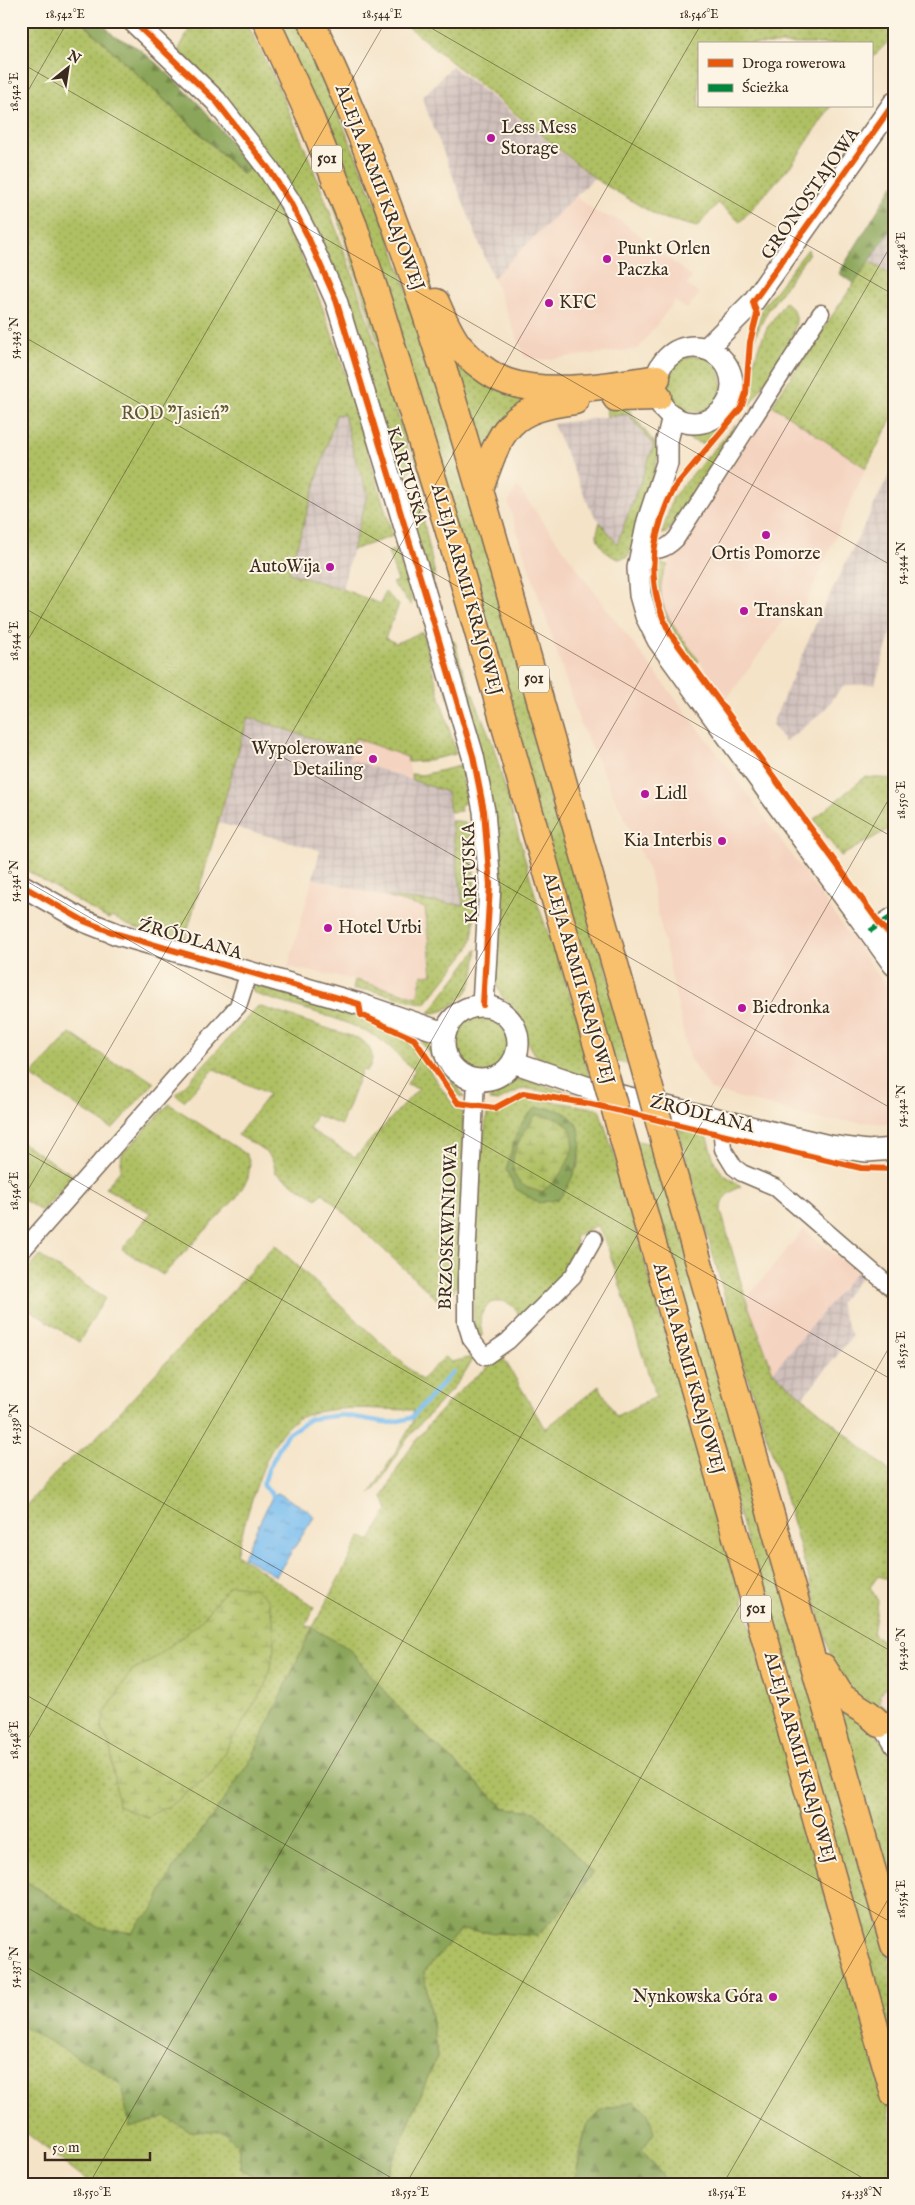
<svg xmlns="http://www.w3.org/2000/svg" width="915" height="2205" viewBox="0 0 915 2205" font-family="'IM FELL English',serif">
	<defs>
		<pattern id="industrial-grid" width="8" height="8" patternUnits="userSpaceOnUse" patternTransform="scale(1.25)"><rect width="8" height="8" fill="#d0c0bc"/><path d="M0 4h8M4 0v8" fill="none" stroke="#b4a5a1"/></pattern>
		<pattern id="grass-dots" width="8" height="8" patternUnits="userSpaceOnUse" patternTransform="scale(1.25)"><rect width="8" height="8" fill="#afc064"/><path d="M2 2h.1M6 6h.1" fill="none" stroke="#909c52" stroke-width="1.8" stroke-linecap="round"/></pattern>
		<pattern id="forest-firs" width="22" height="20" patternUnits="userSpaceOnUse" patternTransform="scale(1.25)"><rect width="22" height="20" fill="#8ba65a"/><path d="M5 1l3.5 6h-7zM16 11l3.5 6h-7z" fill="#73874a"/></pattern>
		<pattern id="wetland-marsh" width="20" height="14" patternUnits="userSpaceOnUse" patternTransform="scale(1.25)"><rect width="20" height="14" fill="#afc064"/><path d="M1 5h8M5 5V1M11 12h8M15 12V8" fill="none" stroke="#909c52"/></pattern>
		<pattern id="water-ripples" width="26" height="14" patternUnits="userSpaceOnUse" patternTransform="scale(1.25)"><rect width="26" height="14" fill="#7bbff1"/><path d="M2 4q2-2 4 0t4 0M15 11q2-2 4 0t4 0" fill="none" stroke="#669bc3"/></pattern>
	</defs>
	<rect width="100%" height="100%" fill="#fcf5e5"/>
	<filter id="ink" filterUnits="userSpaceOnUse"><feTurbulence type="fractalNoise" baseFrequency=".02" numOctaves="2"/><feDisplacementMap in="SourceGraphic" scale="10" xChannelSelector="R" yChannelSelector="G"/><feConvolveMatrix kernelMatrix="1 2 1 2 8 2 1 2 1" color-interpolation-filters="sRGB"/></filter>
	<filter id="wash" filterUnits="userSpaceOnUse"><feTurbulence type="fractalNoise" baseFrequency=".0096" numOctaves="4" result="noise"/><feDisplacementMap in="SourceGraphic" scale="20" xChannelSelector="R" yChannelSelector="G"/><feGaussianBlur stdDeviation="1.12" result="paint"/><feColorMatrix in="noise" values="0 0 0 0 0 0 0 0 0 0 0 0 0 0 0 0 0 1.4 0 .05"/><feComposite in="paint" operator="in"/></filter>
	<g filter="url(#wash)">
		<rect width="100%" height="100%" fill="#f4e3c7"/>
		<g fill="#f4d3c0">
			<path d="M576 196 597 213 620 220 692 277 687 285 699 294 687 309 675 301 638 349 541 360 525 357 493 278Z"/>
			<path d="M772 405 866 468 805 605 785 618 727 699 667 616 659 592 666 568Z"/>
			<path d="M517 486 612 616 728 767 894 997V1124L823 1120 711 1090 689 1058 649 871 580 723 508 503Z"/>
			<path d="M355 738 407 757 412 780 348 759Z"/>
			<path d="M313 878 425 907 432 974 417 997 356 980 288 967Z"/>
			<path d="M804 1229 856 1272 773 1372 746 1299Z"/>
			<path d="M894 1679V1719L886 1711 871 1701Z"/>
		</g>
		<g fill="url(#industrial-grid)">
			<path d="M452 66 594 178 493 278 422 98Z"/>
			<path d="M894 225V277L869 261Z"/>
			<path d="M344 414 355 458 368 493 342 589 289 573 336 415Z"/>
			<path d="M628 414 654 445 617 544 591 510 553 424Z"/>
			<path d="M894 465V623L875 684 846 685 839 691 823 712 785 742 772 724 817 621Z"/>
			<path d="M248 717 351 751 349 759 447 792 464 905 386 897 313 878 320 850 219 823Z"/>
			<path d="M856 1272 861 1277 839 1304 852 1337 803 1397 773 1372Z"/>
		</g>
		<g fill="url(#grass-dots)" stroke="#757541" fill-rule="evenodd">
			<path d="M21 21H81L242 174 248 170 249 164C326 273 354 410 393 536L352 550 368 493 355 458 344 414 336 415 289 573 342 589 381 604 385 592 399 605 385 638 396 643 422 632 456 754 424 761 408 762 407 757 355 738 351 751 248 717 184 943 127 925 113 917 108 919 21 867Z"/>
			<path d="M190 21H246C319 162 368 314 413 466L407 477 411 500 421 508 435 575 432 581 449 639 455 642 461 665 493 745 538 905 573 1003 587 1052 583 1053 590 1079C571 1072 536 1066 528 1043 524 1033 525 1024 518 1014 508 1001 501 1000 496 983L497 876 331 265 178 51 188 32Z"/>
			<path d="M274 21H300L387 231 442 395 634 1065 611 1061Z"/>
			<path d="M401 21H894V36L871 59V44H699V106H831L793 163 740 222 718 203 697 227 659 217 597 180Z"/>
			<path d="M808 249 809 253 767 312 752 343 763 307Z"/>
			<path d="M869 261 894 277V414L866 468 772 405Z"/>
			<path d="M785 302C791 307 797 312 796 321 795 341 759 391 748 407L753 389 754 362 759 346 767 328Z"/>
			<path d="M449 347 540 400 482 458Z"/>
			<path d="M736 352C743 356 742 361 742 369 741 410 730 416 705 445L689 439C703 419 731 427 738 394 741 379 733 366 736 352Z"/>
			<circle cx="694" cy="384" r="28"/>
			<path d="M606 404 628 409 653 441 661 446 630 553 627 557 619 559C610 558 597 544 597 535 597 531 599 526 600 522L617 544 654 445 628 414 607 417Z"/>
			<path d="M736 424 727 441 669 529 666 533 662 534 673 497Z"/>
			<path d="M397 549 412 601 411 605 392 583 398 581 388 552Z"/>
			<path d="M656 563 668 565C646 602 679 632 699 661L696 664C671 628 657 610 656 563Z"/>
			<path d="M460 766 467 801 460 806 461 811 450 812 447 792 412 780 411 774 422 775Z"/>
			<path d="M865 777 894 779V826L841 856 814 819Z"/>
			<path d="M451 821H459L470 825C473 851 480 929 468 950L425 1004 369 990H353L355 980 417 997 422 975 432 974 425 908 386 897 463 905Z"/>
			<path d="M477 949C474 974 476 988 454 1004 446 1010 439 1013 429 1013Z"/>
			<path d="M255 985 350 1013 407 1039 456 1109 463 1111 460 1281 443 1305 323 1193 317 1199 275 1172C275 1151 254 1145 238 1135L269 1094 214 1069 184 1101 176 1095 258 1006 360 1039C372 1047 376 1059 367 1071L362 1070 341 1125 316 1115 309 1129 355 1157 419 1088 407 1084 415 1070C401 1061 393 1047 378 1038 345 1018 295 1007 258 995L253 992 252 988Z"/>
			<circle cx="481" cy="1043" r="31"/>
			<path d="M70 1033 114 1063 132 1068 154 1083 112 1129 31 1076Z"/>
			<path d="M421 1037C434 1045 434 1058 442 1070 450 1080 459 1086 464 1098L459 1096 422 1043Z"/>
			<path d="M515 1080H524L596 1100 523 1088 498 1101 489 1100 499 1086Z"/>
			<path d="M524 1097 599 1109 616 1160 722 1536 728 1546 894 2130V2184H665L664 2178 642 2150 586 2126 574 2184H379L386 2177 437 2056 424 1972 460 1930 537 1936 536 1811 505 1808 481 1787 223 2131 239 2147 241 2169 267 2184H92L21 2129V1511L62 1466 91 1443 275 1245 421 1380 445 1357 452 1362 472 1357C468 1379 420 1420 405 1442 393 1459 385 1479 370 1494L413 1423V1410C377 1410 333 1403 299 1418 265 1434 247 1519 236 1554L314 1607 306 1626 313 1627 361 1536 370 1541 388 1510 383 1497C391 1482 398 1466 407 1453 433 1416 465 1381 503 1357L545 1429 599 1386 616 1416 656 1397 609 1251 598 1226H595L575 1237 578 1253 577 1259 522 1322C517 1302 494 1291 482 1313 478 1321 482 1328 482 1336H478L474 1323 473 1273 478 1177 487 1114 495 1113ZM579 1135V1163L559 1199Z"/>
			<path d="M169 1104 246 1154 250 1163 248 1178 236 1198 163 1275 122 1249 151 1213 105 1188 120 1171 122 1154Z"/>
			<path d="M678 1129 706 1135 715 1163 723 1174 741 1186C730 1192 720 1197 721 1211L745 1297 773 1372 894 1475V1581L878 1576 870 1587 878 1601 873 1635 894 1647V1684L891 1682 886 1689 884 1688 879 1696 881 1697 878 1702 891 1710 890 1714 885 1715 868 1708 835 1669 830 1653 779 1474 746 1373Z"/>
			<path d="M633 1140 657 1145 894 1977V2062Z"/>
			<path d="M21 1142 74 1176 41 1211 21 1198Z"/>
			<path d="M40 1256 105 1298 79 1342 21 1304V1276Z"/>
			<path d="M839 1710C870 1727 880 1730 894 1765V1906Z"/>
		</g>
		<g fill="url(#forest-firs)" stroke="#63683c">
			<path d="M81 21H100L113 35 138 48 162 68 201 106 249 164 248 170 243 174Z"/>
			<path d="M894 184V225L854 284 839 273Z"/>
			<path d="M536 1108C598 1105 585 1165 559 1199L539 1203 516 1189 506 1170C513 1148 516 1122 536 1108Z"/>
			<path d="M312 1628 348 1648 412 1723 505 1808 536 1811 592 1873 582 1888 537 1936 460 1930 424 1972 437 2056 386 2177 379 2184H267L241 2169 239 2147 223 2131H189L166 2117 130 2128 121 2085 99 2069 21 2026V1878L99 1928 133 1933 140 1921 153 1910 173 1868 219 1807 252 1758Z"/>
			<path d="M634 2101 648 2113 654 2133 642 2150 664 2178 665 2184H574L586 2126 603 2109Z"/>
		</g>
		<g fill="url(#wetland-marsh)" stroke="#757541">
			<path d="M536 1115C546 1116 559 1117 566 1124 586 1143 559 1182 541 1192 533 1190 521 1186 517 1179 504 1160 524 1130 536 1115Z"/>
			<path d="M230 1585 254 1588 268 1600 273 1617 274 1650 266 1685 211 1774 171 1805 146 1817 118 1805 110 1745 101 1729 105 1713 132 1670 151 1661 198 1624Z"/>
		</g>
		<path fill="url(#water-ripples)" stroke="#5b7488" d="M278 1493 309 1511 314 1517 276 1576 243 1557 273 1495Z"/>
		<g fill="none" stroke-linecap="round" stroke-linejoin="round">
			<path stroke="#7bbff1" stroke-width="4.5" d="M273 1495 263 1486 268 1470 286 1435 310 1419 342 1415 390 1423 411 1418 453 1372"/>
		</g>
	</g>
	<g filter="url(#ink)">
		<g fill="none" stroke-linecap="round" stroke-linejoin="round">
			<g stroke="#7c6b59" stroke-width="19">
				<g id="minor">
					<path d="M641 549C658 551 664 551 676 539L821 313"/>
					<path d="M870 931 894 915"/>
					<path d="M476 1080 466 1280V1322L471 1339 485 1357 508 1341 573 1276 594 1239"/>
					<path d="M726 1121 722 1136 723 1149 734 1167 742 1173 775 1187 894 1290"/>
					<path d="M21 1252 238 1006 249 972"/>
					<path d="M880 1724 894 1747"/>
				</g>
			</g>
			<g stroke="#7c6b59" stroke-width="24">
				<g id="tertiary">
					<path d="M133 21 216 101 268 168 290 202 307 235 336 300 428 603 473 756 484 811 490 885 483 1005"/>
					<circle cx="694" cy="385" r="38"/>
					<path d="M706 349 753 302 894 103"/>
					<path d="M673 416 667 441V463L648 521 638 568 640 595 646 616 658 640 894 965"/>
					<path d="M21 885 84 921 117 934 359 1004 444 1033"/>
					<circle cx="481" cy="1043" r="37"/>
					<path d="M513 1062 592 1089 829 1146 867 1151 894 1149"/>
				</g>
			</g>
			<g stroke="#7c6b59" stroke-width="29">
				<g id="primary">
					<path d="M266 21 310 117 354 226 375 291 448 528 604 1070"/>
					<path d="M311 21C397 202 453 395 508 587 554 750 600 912 646 1074"/>
					<path d="M436 302C442 316 449 333 459 346 471 360 490 376 508 382 549 396 615 385 657 378"/>
					<path d="M616 398 658 397"/>
					<path d="M480 489C501 429 507 409 575 401"/>
					<path d="M619 1124 894 2094"/>
					<path d="M665 1144 894 1945"/>
					<path d="M823 1667 842 1697 869 1714 880 1724"/>
				</g>
			</g>
			<use href="#minor" stroke="#fff" stroke-width="16"/>
			<use href="#tertiary" stroke="#fff" stroke-width="21"/>
			<use href="#primary" stroke="#f8bf6c" stroke-width="26"/>
			<g stroke="#7c6b59" stroke-width="29" stroke-linecap="butt">
				<g id="primary-bridge">
					<path d="M604 1070 619 1124"/>
					<path d="M646 1074 665 1144"/>
				</g>
			</g>
			<use href="#primary-bridge" stroke="#f8bf6c" stroke-width="26"/>
			<path stroke="#00873e" stroke-width="5" stroke-dasharray="10 5" stroke-linecap="butt" d="M870 931 894 915"/>
			<g stroke="#fcf5e5" stroke-width="9">
				<g id="cycleway">
					<path d="M133 21 216 101 268 168 290 202 307 235 336 300 428 603 473 756 484 811 490 885 483 1005"/>
					<path d="M894 103 753 302 757 315 750 342 746 393 741 408 675 487C649 536 645 586 671 635L880 924 894 938"/>
					<path d="M21 885 84 921 117 934 359 1004 361 1015 414 1039 458 1103 495 1108 523 1093 591 1104 861 1168 894 1169"/>
				</g>
			</g>
			<use href="#cycleway" stroke="#e8590c" stroke-width="6"/>
		</g>
	</g>
	<path fill="none" stroke="#3b2a1e" stroke-width="1" stroke-opacity="0.45" d="M419 21 894 295M889 21 894 24M21 63 894 567M21 103 68 21M21 335 894 838M21 606 894 1110M21 652 386 21M21 878 894 1381M21 1149 894 1653M21 1202 703 21M21 1421 894 1924M21 1692 873 2184M21 1751 894 240M21 1964 402 2184M89 2184 894 790M406 2184 894 1339M723 2184 894 1889"/>
	<g fill="#b5179e" stroke="#fcf5e5" stroke-width="2">
		<circle cx="491" cy="138" r="5"/>
		<circle cx="607" cy="259" r="5"/>
		<circle cx="549" cy="303" r="5"/>
		<circle cx="766" cy="535" r="5"/>
		<circle cx="330" cy="567" r="5"/>
		<circle cx="744" cy="611" r="5"/>
		<circle cx="373" cy="759" r="5"/>
		<circle cx="645" cy="794" r="5"/>
		<circle cx="722" cy="841" r="5"/>
		<circle cx="328" cy="928" r="5"/>
		<circle cx="742" cy="1008" r="5"/>
		<circle cx="773" cy="1997" r="5"/>
	</g>
	<g text-anchor="middle" dominant-baseline="central" stroke-width="4" stroke-linejoin="round" paint-order="stroke">
		<g fill="#fcf5e5" stroke="#75675a" stroke-width="1">
			<rect x="312" y="145.5" width="30" height="27" rx="4"/>
			<rect x="519" y="665.5" width="30" height="27" rx="4"/>
			<rect x="741" y="1595.5" width="30" height="27" rx="4"/>
		</g>
		<g font-size="16" font-weight="bold" fill="#3b2a1e">
			<text x="327" y="159">501</text>
			<text x="534" y="679">501</text>
			<text x="756" y="1609">501</text>
		</g>
		<g font-size="18" fill="#3b2a1e" stroke="#fcf5e5" text-anchor="start">
			<text x="501" y="128">Less Mess<tspan x="501" dy="21">Storage</tspan></text>
			<text x="617" y="249">Punkt Orlen<tspan x="617" dy="21">Paczka</tspan></text>
			<text x="559" y="303">KFC</text>
			<text x="766" y="554" text-anchor="middle">Ortis Pomorze</text>
			<text x="320" y="567" text-anchor="end">AutoWija</text>
			<text x="754" y="611">Transkan</text>
			<text x="363" y="749" text-anchor="end">Wypolerowane<tspan x="363" dy="21">Detailing</tspan></text>
			<text x="655" y="794">Lidl</text>
			<text x="712" y="841" text-anchor="end">Kia Interbis</text>
			<text x="338" y="928">Hotel Urbi</text>
			<text x="752" y="1008">Biedronka</text>
			<text x="763" y="1997" text-anchor="end">Nynkowska Góra</text>
		</g>
		<g font-size="18" fill="#3b2a1e" stroke="#fcf5e5">
			<text transform="translate(379 188) rotate(69)">ALEJA ARMII KRAJOWEJ</text>
			<text transform="translate(811 194) rotate(-55)">GRONOSTAJOWA</text>
			<text transform="translate(406 476) rotate(73)">KARTUSKA</text>
			<text transform="translate(466 590) rotate(74)">ALEJA ARMII KRAJOWEJ</text>
			<text transform="translate(471 873) rotate(-92)">KARTUSKA</text>
			<text transform="translate(190 940) rotate(16)">ŹRÓDLANA</text>
			<text transform="translate(578 979) rotate(74)">ALEJA ARMII KRAJOWEJ</text>
			<text transform="translate(702 1115) rotate(14)">ŹRÓDLANA</text>
			<text transform="translate(449 1227) rotate(-88)">BRZOSKWINIOWA</text>
			<text transform="translate(688 1369) rotate(74)">ALEJA ARMII KRAJOWEJ</text>
			<text transform="translate(799 1758) rotate(74)">ALEJA ARMII KRAJOWEJ</text>
		</g>
		<g font-size="18" fill="#5e5733" stroke="#fcf5e5">
			<text x="175" y="414">ROD "Jasień"</text>
		</g>
	</g>
	<rect width="915" height="2205" fill="none" stroke="#fcf5e5" stroke-width="55"/>
	<rect x="698" y="42" width="175" height="65" fill="#fcf5e5" stroke="#afa495"/>
	<rect x="708" y="59" width="25" height="8" fill="#e8590c" stroke="#afa495"/>
	<text x="742" y="68" font-size="15" fill="#3b2a1e">Droga rowerowa</text>
	<rect x="708" y="84" width="25" height="8" fill="#00873e" stroke="#afa495"/>
	<text x="742" y="92" font-size="15" fill="#3b2a1e">Ścieżka</text>
	<g transform="translate(68 68) rotate(30)" stroke="#fcf5e5" stroke-width="4" paint-order="stroke">
	<path d="M0-4L9 19L0 12L-9 19Z" fill="#3b2a1e"/>
	<text y="-8" font-size="14" font-weight="bold" text-anchor="middle" fill="#3b2a1e">N</text>
	</g>
	<path d="M45 2152v8h105v-8" fill="none" stroke="#3b2a1e" stroke-width="2.5"/>
	<text x="52" y="2152" font-size="15" fill="#3b2a1e" stroke="#fcf5e5" stroke-width="4" paint-order="stroke">50 m</text>
	<rect x="28" y="28" width="860" height="2150" fill="none" stroke="#3b2a1e" stroke-width="2"/>
	<g font-size="12" text-anchor="middle" fill="#3b2a1e">
		<text x="65" y="18">18.542°E</text>
		<text x="382" y="18">18.544°E</text>
		<text x="699" y="18">18.546°E</text>
		<text transform="translate(14 92) rotate(-90)" y="4">18.542°E</text>
		<text transform="translate(901 251) rotate(-90)" y="4">18.548°E</text>
		<text transform="translate(14 338) rotate(-90)" y="4">54.343°N</text>
		<text transform="translate(901 563) rotate(-90)" y="4">54.344°N</text>
		<text transform="translate(14 641) rotate(-90)" y="4">18.544°E</text>
		<text transform="translate(901 800) rotate(-90)" y="4">18.550°E</text>
		<text transform="translate(14 881) rotate(-90)" y="4">54.341°N</text>
		<text transform="translate(901 1106) rotate(-90)" y="4">54.342°N</text>
		<text transform="translate(14 1191) rotate(-90)" y="4">18.546°E</text>
		<text transform="translate(901 1350) rotate(-90)" y="4">18.552°E</text>
		<text transform="translate(14 1424) rotate(-90)" y="4">54.339°N</text>
		<text transform="translate(901 1649) rotate(-90)" y="4">54.340°N</text>
		<text transform="translate(14 1740) rotate(-90)" y="4">18.548°E</text>
		<text transform="translate(901 1899) rotate(-90)" y="4">18.554°E</text>
		<text transform="translate(14 1967) rotate(-90)" y="4">54.337°N</text>
		<text x="92" y="2196">18.550°E</text>
		<text x="410" y="2196">18.552°E</text>
		<text x="727" y="2196">18.554°E</text>
		<text x="862" y="2196">54.338°N</text>
	</g>
</svg>
